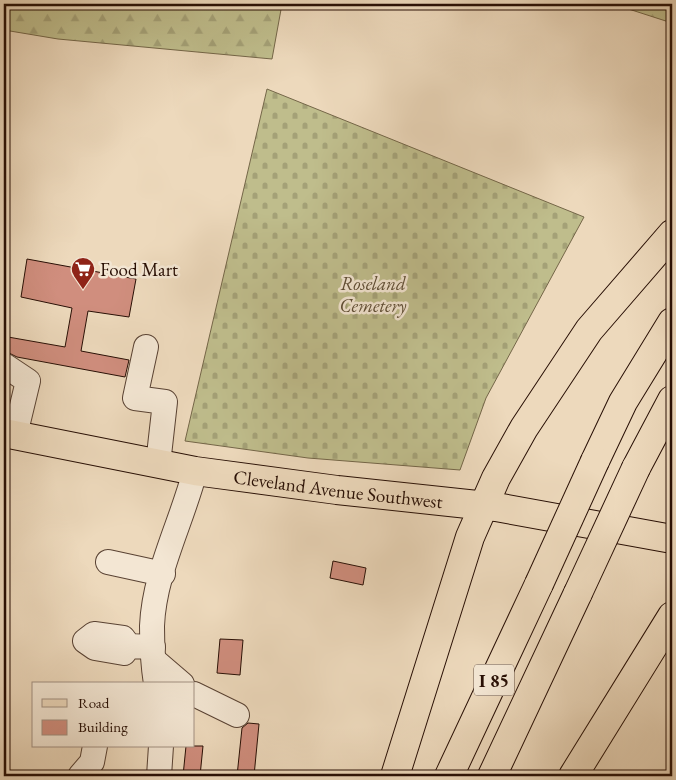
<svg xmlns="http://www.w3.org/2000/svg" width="676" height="780" viewBox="0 0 676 780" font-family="'EB Garamond',serif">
	<defs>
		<pattern id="forest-firs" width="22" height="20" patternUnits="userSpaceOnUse" patternTransform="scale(1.25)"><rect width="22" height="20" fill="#bfbd8c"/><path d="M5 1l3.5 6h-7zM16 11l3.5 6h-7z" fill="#a4a177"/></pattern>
		<pattern id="cemetery-stones" width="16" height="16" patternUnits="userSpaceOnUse" patternTransform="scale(1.25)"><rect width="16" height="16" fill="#bfbd8c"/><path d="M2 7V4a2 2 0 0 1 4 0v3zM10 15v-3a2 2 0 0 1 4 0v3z" fill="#a4a177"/></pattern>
	</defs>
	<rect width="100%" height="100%" fill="#edd9bc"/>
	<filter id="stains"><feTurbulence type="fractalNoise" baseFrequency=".004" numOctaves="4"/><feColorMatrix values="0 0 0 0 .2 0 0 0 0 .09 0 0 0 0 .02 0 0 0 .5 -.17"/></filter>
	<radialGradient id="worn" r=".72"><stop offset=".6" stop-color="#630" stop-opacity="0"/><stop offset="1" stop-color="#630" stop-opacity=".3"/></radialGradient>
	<g fill="url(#forest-firs)" stroke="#746648">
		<path d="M4 4H282L272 59 58 39 4 30Z"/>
		<path d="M613 4H672V23Z"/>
	</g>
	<path fill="url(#cemetery-stones)" stroke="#746648" d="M267 89 584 217 486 398 460 470 308 458 185 441Z"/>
	<g fill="#d08e7e" stroke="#280f05">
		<path d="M27 259 136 279 129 317 88 311 81 351 129 360 125 377 17 357 5 351 8 337 65 347 72 308 21 297Z"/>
		<path d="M333 561 366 568 363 585 330 578Z"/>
		<path d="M220 639 243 640 240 675 217 673Z"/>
		<path d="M248 723 259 724 254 776H237L242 728Z"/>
		<path d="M186 746H203L200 776H183Z"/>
	</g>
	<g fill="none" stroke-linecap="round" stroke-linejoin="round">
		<g stroke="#594233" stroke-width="26">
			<g id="minor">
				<path d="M146 347 135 398 165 402 158 464"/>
				<path d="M4 365 28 381 15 435"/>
				<path d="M108 562 163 574"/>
				<path d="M129 646 124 653 95 648 85 641 94 634 123 638 129 646 153 647"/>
				<path d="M154 660 182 684"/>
				<path d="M156 684C153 665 152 645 152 626 154 573 182 522 195 471"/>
				<path d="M194 694 237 715"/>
				<path d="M80 776 92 762 95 746"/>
				<path d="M159 776 161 746"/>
			</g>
		</g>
		<g stroke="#280f05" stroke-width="30">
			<g id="major">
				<path id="s1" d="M4 433 195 471 337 490 496 507 672 539"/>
			</g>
		</g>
		<g stroke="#280f05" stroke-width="30">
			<g id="highway">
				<path d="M595 461 623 402 672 322"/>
				<path d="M636 468 672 400"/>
				<path d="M395 776 470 537 496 478 524 428 589 330 672 234"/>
				<path d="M449 776 539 584"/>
				<path d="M492 776 578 593"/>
				<path d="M573 776 672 616"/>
			</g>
		</g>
		<use href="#minor" stroke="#f3e6d3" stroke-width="24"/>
		<use href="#major" stroke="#edd9bc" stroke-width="28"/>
		<use href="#highway" stroke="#edd9bc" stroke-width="28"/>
		<g stroke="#280f05" stroke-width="30" stroke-linecap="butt">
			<g id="highway-bridge">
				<path d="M539 584 595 461"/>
				<path d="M578 593 636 468"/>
			</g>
		</g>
		<use href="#highway-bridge" stroke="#edd9bc" stroke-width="28"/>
	</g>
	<defs>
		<g id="supermarket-pin" transform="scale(1.25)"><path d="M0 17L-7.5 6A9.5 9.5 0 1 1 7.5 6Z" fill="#8f2418" stroke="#f3e6d3"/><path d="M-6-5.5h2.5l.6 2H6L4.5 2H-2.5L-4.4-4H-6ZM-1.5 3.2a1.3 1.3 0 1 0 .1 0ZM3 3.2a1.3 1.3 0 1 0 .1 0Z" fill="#fff"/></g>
	</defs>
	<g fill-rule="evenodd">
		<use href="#supermarket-pin" x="83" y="269"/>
	</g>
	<g text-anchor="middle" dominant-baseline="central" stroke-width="5" stroke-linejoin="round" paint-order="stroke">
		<rect fill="#f3e6d3" stroke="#655043" stroke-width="1" x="474" y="664.5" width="40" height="31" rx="4"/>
		<g font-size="18" font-weight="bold" fill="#280f05">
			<text x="494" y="680">I 85</text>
		</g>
		<g font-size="19" fill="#280f05" stroke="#f3e6d3" text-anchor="start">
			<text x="100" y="269">Food Mart</text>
		</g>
		<g font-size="19" font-style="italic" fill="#5d4c34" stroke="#f3e6d3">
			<text x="373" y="283">Roseland<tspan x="373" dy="22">Cemetery</tspan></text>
		</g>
		<g font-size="19" fill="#280f05" stroke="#f3e6d3">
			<text stroke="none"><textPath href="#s1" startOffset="339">Cleveland Avenue Southwest</textPath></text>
		</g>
	</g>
	<rect width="676" height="780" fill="none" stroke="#edd9bc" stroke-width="20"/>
	<rect x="5" y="5" width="666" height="770" fill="none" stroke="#280f05" stroke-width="2.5"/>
	<rect x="10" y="10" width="656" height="760" fill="none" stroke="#280f05"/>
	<rect x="32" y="682" width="162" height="65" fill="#f3e6d3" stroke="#a29081"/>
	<rect x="42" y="699" width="25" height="8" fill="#edd9bc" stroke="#a29081"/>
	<text x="78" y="708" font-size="15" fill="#280f05">Road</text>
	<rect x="42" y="720" width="25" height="15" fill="#d08e7e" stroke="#a29081"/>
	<text x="78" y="732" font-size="15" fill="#280f05">Building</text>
	<rect width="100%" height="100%" filter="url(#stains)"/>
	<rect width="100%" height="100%" fill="url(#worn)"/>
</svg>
